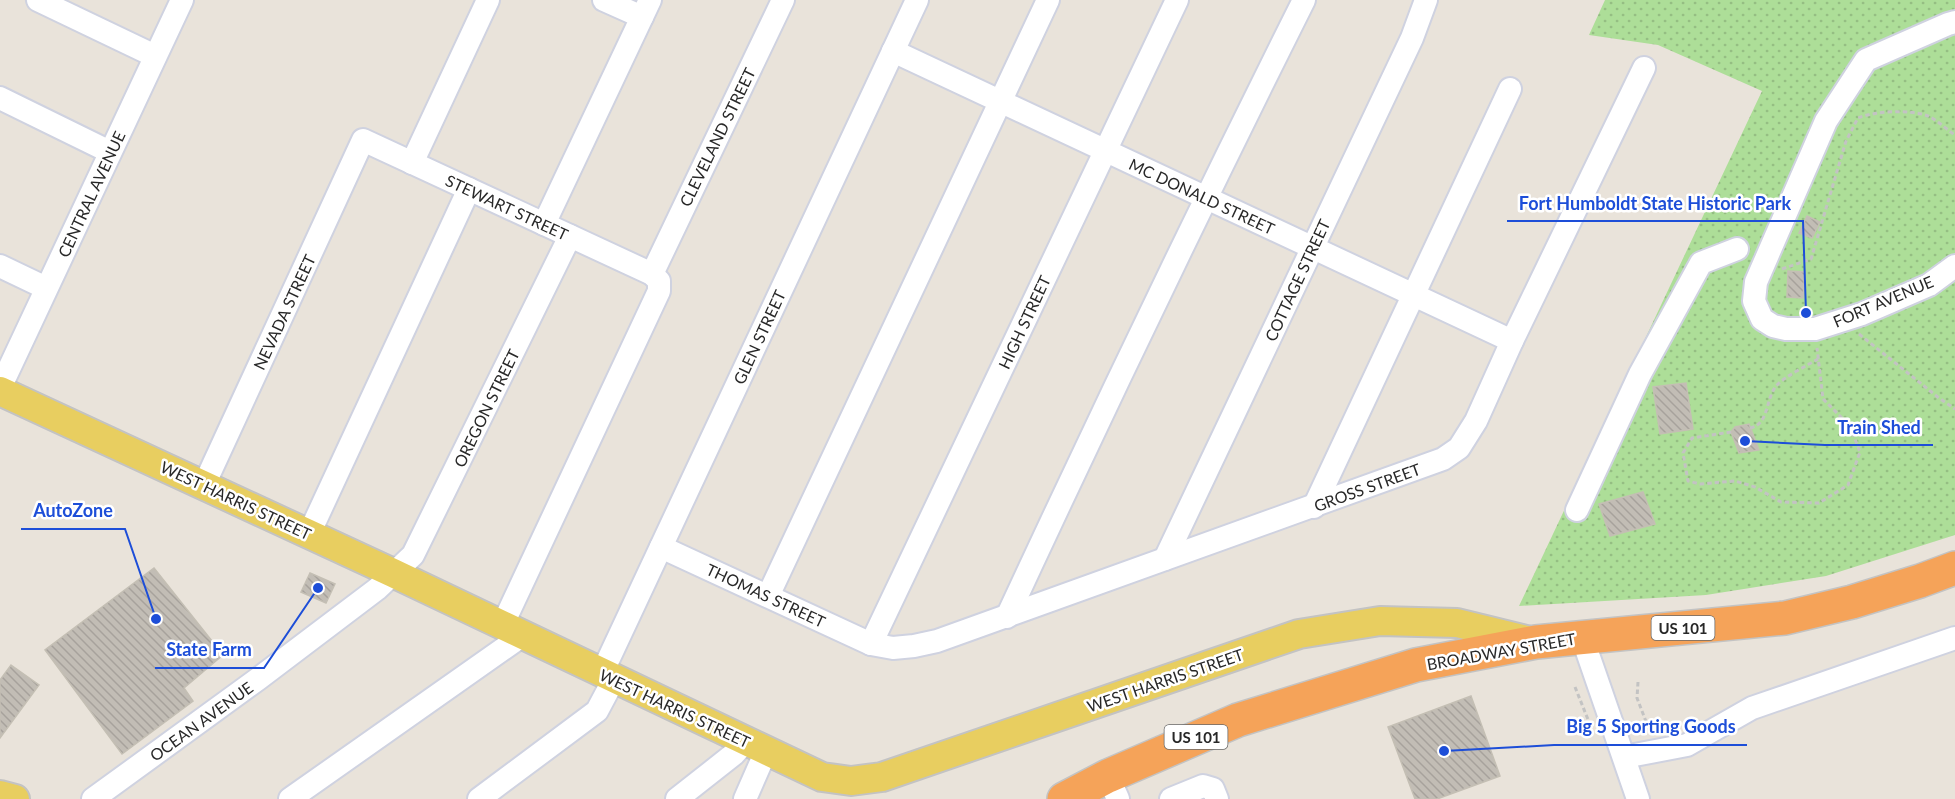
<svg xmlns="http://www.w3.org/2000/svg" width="1955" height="799" viewBox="0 0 1955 799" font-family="Lato,sans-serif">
	<defs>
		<pattern id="park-dots" width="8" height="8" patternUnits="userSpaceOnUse" patternTransform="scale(1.5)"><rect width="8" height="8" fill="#adde98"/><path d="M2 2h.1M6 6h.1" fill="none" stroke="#95be83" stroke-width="1.8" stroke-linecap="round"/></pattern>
		<pattern id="building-back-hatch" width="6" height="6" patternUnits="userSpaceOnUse" patternTransform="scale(1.5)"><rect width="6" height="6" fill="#c2bdb5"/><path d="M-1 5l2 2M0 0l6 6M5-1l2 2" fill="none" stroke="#a7a29c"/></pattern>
	</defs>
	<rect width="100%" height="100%" fill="#e9e3da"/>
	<path fill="url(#park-dots)" d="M1605 0H1955V535L1826 576 1706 595 1519 606 1762 91 1658 45 1589 35Z"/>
	<g fill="url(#building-back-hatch)" stroke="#c4bfb4" stroke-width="1.5">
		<path d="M1807 216 1820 222 1812 238 1799 233Z"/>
		<path d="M1788 271 1805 272 1803 298 1787 297Z"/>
		<path d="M1686 383 1693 429 1660 434 1653 387Z"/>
		<path d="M1749 424 1759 450 1739 453 1731 432 1735 427Z"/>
		<path d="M1643 492 1655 524 1610 536 1599 504Z"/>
		<path d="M154 568 223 655 184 688 193 701 122 754 45 650Z"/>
		<path d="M310 573 335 584 326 603 301 592Z"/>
		<path d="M11 665 39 685 0 738V680Z"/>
		<path d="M1471 696 1500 776 1437 799H1415L1388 727Z"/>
	</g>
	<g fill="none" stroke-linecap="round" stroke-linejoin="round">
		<g stroke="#cfd2e0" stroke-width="26">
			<g id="minor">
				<path d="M38 0 155 56"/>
				<path d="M604 0 642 17"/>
				<path d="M1955 22 1948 24 1866 60 1826 121 1756 282 1754 301 1762 319 1773 326 1786 329H1815L1862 314 1929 285 1955 266"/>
				<path d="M893 51 1512 341"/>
				<path d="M0 98 110 152"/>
				<path d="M412 163 488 0"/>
				<path d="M544 224 650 0"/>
				<path d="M0 266 46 288"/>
				<path d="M652 274 783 0"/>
				<path d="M0 388 182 0"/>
				<path d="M204 485 363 140 652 274 659 281V291L502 626"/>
				<path d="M1314 507 1510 89"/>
				<path d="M1577 510 1640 374 1701 263 1737 249"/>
				<path d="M309 534 469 189"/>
				<path d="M661 547 871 644 893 648 914 646 937 641 1443 459 1459 448 1476 421 1512 341 1644 68"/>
				<path d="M1165 559 1412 38 1426 0"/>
				<path d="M768 596 1048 0"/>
				<path d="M1007 617C1103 410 1202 204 1304 0"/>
				<path d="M1582 637 1638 799"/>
				<path d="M871 644 1177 0"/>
				<path d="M602 673 917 0"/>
				<path d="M1624 757 1687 745 1752 708 1955 638"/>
				<path d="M1108 776 1118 799"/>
				<path d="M93 799 258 679 377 589 413 555 570 236"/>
				<path d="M290 799 523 635"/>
				<path d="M479 799 597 711 614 679"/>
				<path d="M677 799 734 754 745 742"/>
				<path d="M745 799 766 751"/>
				<path d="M1171 799 1203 786 1213 789 1217 799"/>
			</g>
		</g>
		<g stroke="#c3c3c3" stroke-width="32">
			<g id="major">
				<path d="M0 391 393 573 822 777 851 781 882 777 1299 634 1380 621 1457 623 1534 642"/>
				<path d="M0 795 15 799"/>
			</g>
		</g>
		<g stroke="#c3c3c3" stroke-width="36">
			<path id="highway" d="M1064 799 1108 776 1238 720 1416 665 1536 642 1785 618 1852 602 1920 581 1955 568"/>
		</g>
		<g stroke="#c3c3c3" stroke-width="3" stroke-dasharray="4.5 3" stroke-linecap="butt">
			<path d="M1782 269 1811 259 1846 141 1858 118C1875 111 1910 109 1928 116 1937 120 1946 129 1955 135"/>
			<path d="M1859 334 1939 398 1955 409"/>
			<path d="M1750 428C1770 424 1765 398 1777 385 1784 377 1808 365 1818 359"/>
			<path d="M1731 432 1692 438 1683 453 1688 481 1700 484 1735 481 1755 487 1781 502 1819 503 1848 485 1860 452 1850 426 1823 399 1817 348"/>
			<path d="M1638 682 1637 698 1650 732"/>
			<path d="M1575 687 1591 727"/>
		</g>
		<use href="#minor" stroke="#fff" stroke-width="22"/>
		<use href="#major" stroke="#e8ce60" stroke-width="28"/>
		<use href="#highway" stroke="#f5a359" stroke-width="33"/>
	</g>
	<g text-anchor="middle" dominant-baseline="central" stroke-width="5" stroke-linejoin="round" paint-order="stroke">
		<g fill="#fff" stroke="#686868" stroke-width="1.5">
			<rect x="1651.5" y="616" width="63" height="24" rx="4.5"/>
			<rect x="1164.5" y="725" width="63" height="24" rx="4.5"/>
		</g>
		<g font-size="15" font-weight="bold" fill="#282828">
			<text x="1683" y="628">US 101</text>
			<text x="1196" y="737">US 101</text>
		</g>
		<g font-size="16" fill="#282828" stroke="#fff">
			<text transform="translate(717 137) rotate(-64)">CLEVELAND STREET</text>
			<text transform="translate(91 194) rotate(-65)">CENTRAL AVENUE</text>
			<text transform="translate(1202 196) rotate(25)">MC DONALD STREET</text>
			<text transform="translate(507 207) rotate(25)">STEWART STREET</text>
			<text transform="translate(1297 280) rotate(-65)">COTTAGE STREET</text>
			<text transform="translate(1883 301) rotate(-23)">FORT AVENUE</text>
			<text transform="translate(284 312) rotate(-65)">NEVADA STREET</text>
			<text transform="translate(1024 322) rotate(-65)">HIGH STREET</text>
			<text transform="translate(759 337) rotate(-65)">GLEN STREET</text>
			<text transform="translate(486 408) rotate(-64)">OREGON STREET</text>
			<text transform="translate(1367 487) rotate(-20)">GROSS STREET</text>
			<text transform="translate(236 500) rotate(25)">WEST HARRIS STREET</text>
			<text transform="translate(766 595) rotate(25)">THOMAS STREET</text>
			<text transform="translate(1501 651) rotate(-10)">BROADWAY STREET</text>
			<text transform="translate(1165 680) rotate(-19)">WEST HARRIS STREET</text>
			<text transform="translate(675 708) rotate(25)">WEST HARRIS STREET</text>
			<text transform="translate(201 721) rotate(-36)">OCEAN AVENUE</text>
		</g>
	</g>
	<path fill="none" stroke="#1d4ed8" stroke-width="2" d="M1806 313L1803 221H1507M1745 441L1825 445H1933M156 619L125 529H21M318 588L264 668H155M1444 751L1554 745H1747"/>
	<g fill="#1d4ed8" stroke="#fff" stroke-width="2">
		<circle cx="1806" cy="313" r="6"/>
		<circle cx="1745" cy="441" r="6"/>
		<circle cx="156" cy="619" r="6"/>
		<circle cx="318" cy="588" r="6"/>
		<circle cx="1444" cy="751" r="6"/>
	</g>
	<g font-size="18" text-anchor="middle" font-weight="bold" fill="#1d4ed8" stroke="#fff" stroke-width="5" stroke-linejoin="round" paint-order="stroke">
		<text x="1655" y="210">Fort Humboldt State Historic Park</text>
		<text x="1879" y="434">Train Shed</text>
		<text x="73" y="517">AutoZone</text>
		<text x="209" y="656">State Farm</text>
		<text x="1651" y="733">Big 5 Sporting Goods</text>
	</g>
</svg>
